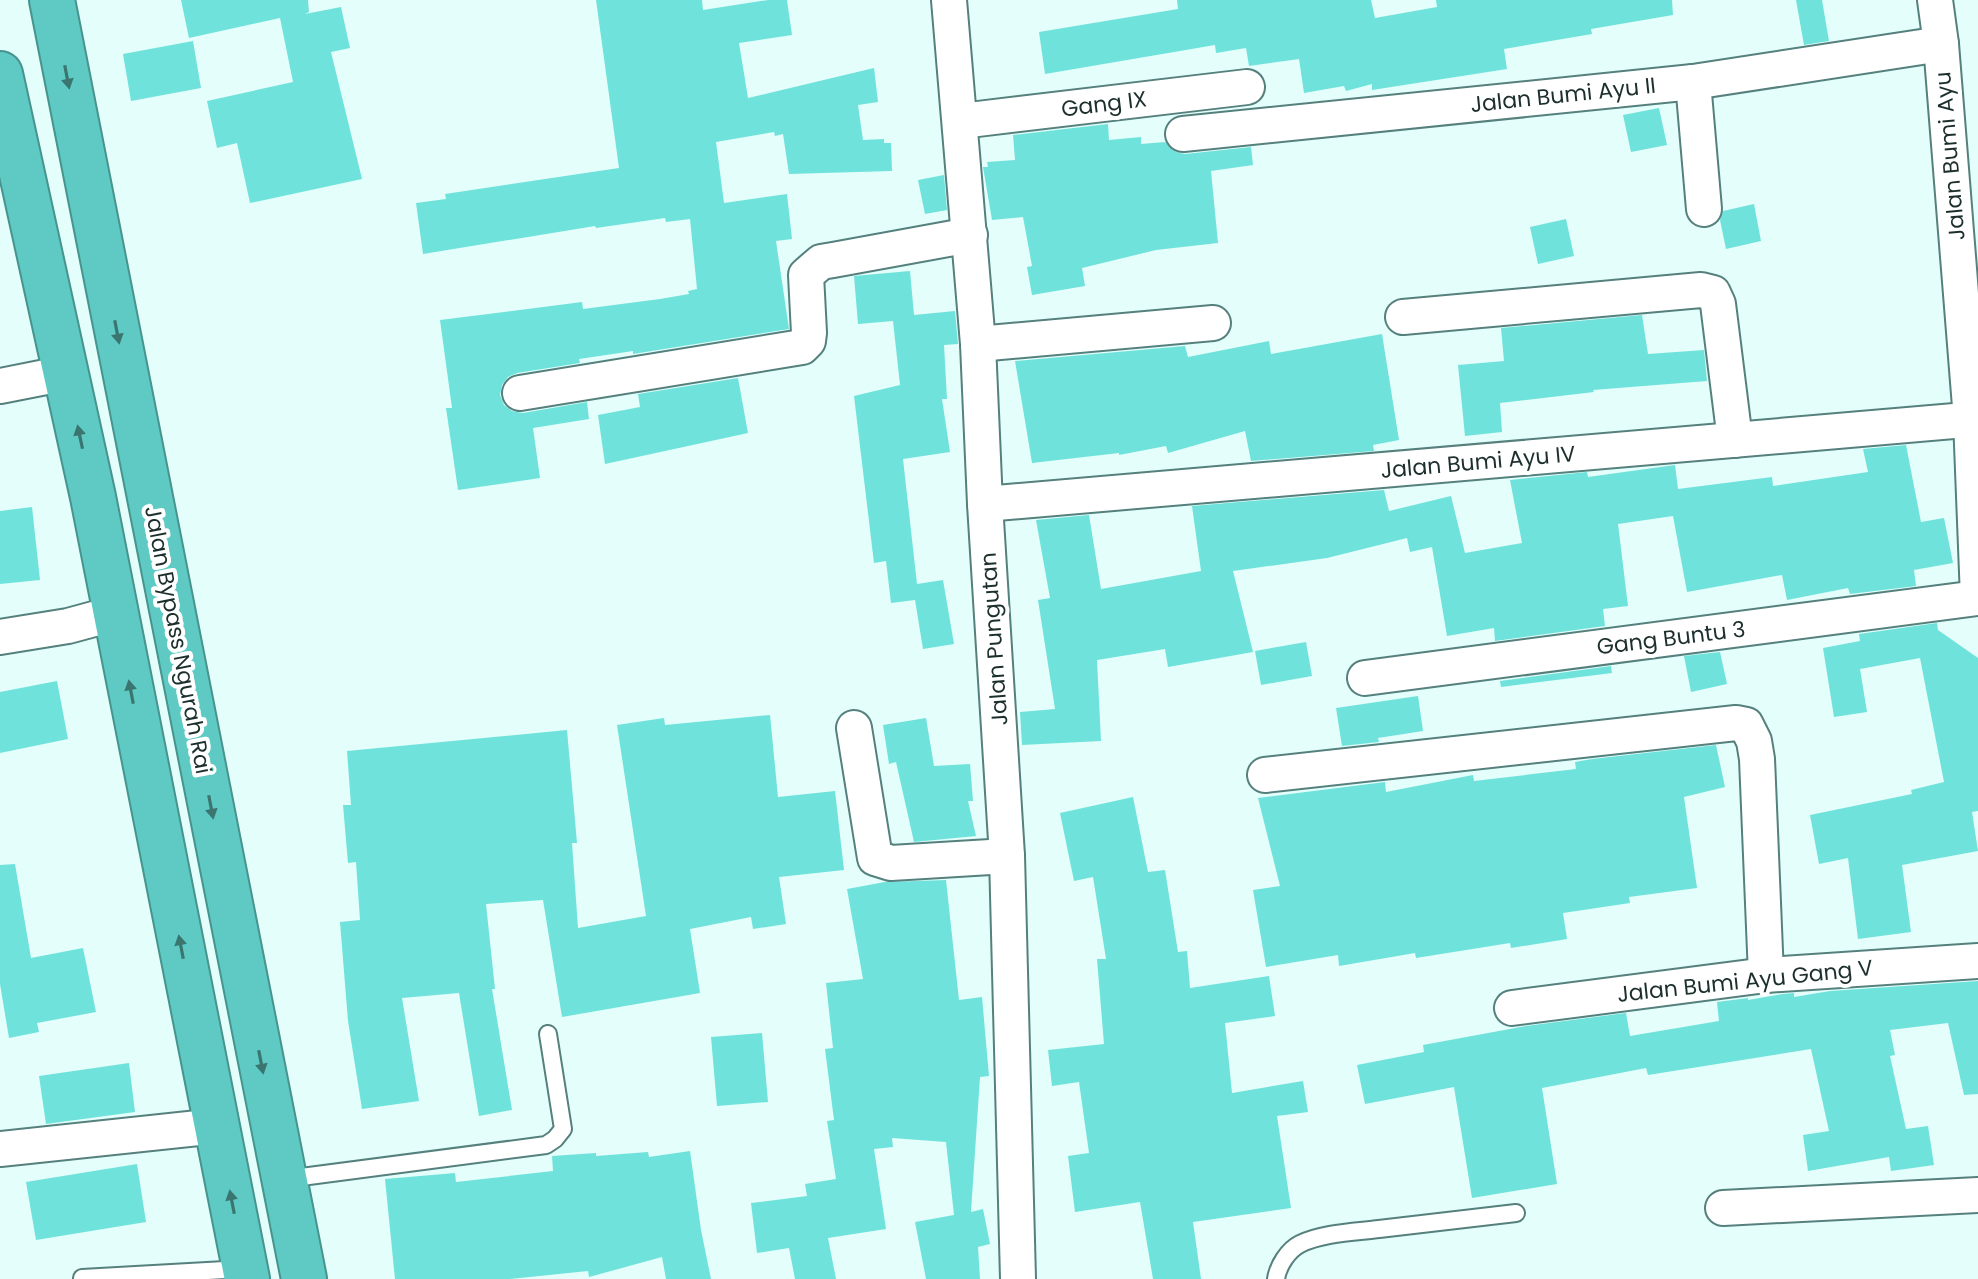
<svg xmlns="http://www.w3.org/2000/svg" width="1978" height="1279" viewBox="0 0 1978 1279" font-family="Poppins,sans-serif">
	<rect width="100%" height="100%" fill="#e3fefb"/>
	<g fill="#6fe3db">
		<path d="M181 0H308L309 12 305 14 341 7 350 48 331 52 362 179 250 203 237 143 217 148 207 101 293 82 280 18 189 38Z"/>
		<path d="M596 0H702L703 10 768 0H787L792 35 739 43 748 98 874 68 878 102 858 105 863 140 884 139V143H891L892 171 789 174 783 134 775 136 774 132 716 142 724 203 787 194 792 239 776 241 789 329 633 354V351L579 359 580 363 517 373 508 377 502 385 500 395 504 405 512 411 523 413 587 402 589 419 533 428 540 478 458 490 446 408H452L440 320 582 302 583 309 660 299 689 294 688 291 697 289 690 219 666 222 665 218 596 228 595 226 423 254 416 203 446 199 445 194 619 168Z"/>
		<path d="M1177 0H1371L1375 18 1437 7 1436 0H1672L1673 15 1591 29 1592 34 1504 49 1507 69 1372 90V84L1346 91 1344 86 1304 93 1299 59 1249 66 1246 48 1216 53 1215 45 1045 74 1039 32 1178 9Z"/>
		<path d="M1796 0H1822L1829 41 1804 45Z"/>
		<path d="M193 41 201 88 131 101 123 54Z"/>
		<path d="M1659 108 1667 145 1631 152 1623 115Z"/>
		<path d="M1108 124 1109 140 1141 137V144L1165 142 1176 152 1185 154 1251 147 1253 165 1211 171 1218 243 1156 250 1082 268 1085 286 1032 295 1027 267 1032 266 1023 217 992 220 983 167H988L987 162 1015 160 1013 135Z"/>
		<path d="M944 175 947 210 925 214 918 180Z"/>
		<path d="M1754 204 1761 241 1726 249 1720 220 1723 211Z"/>
		<path d="M1566 219 1574 256 1538 264 1530 227Z"/>
		<path d="M910 271 914 315 955 311 958 344 944 345 947 399H942L950 452 903 459 917 584 943 580 954 644 923 649 915 600 891 603 886 561 874 563 854 396 900 385 893 321 858 324 854 276Z"/>
		<path d="M1642 315 1648 354 1704 350 1707 381 1593 390 1594 392 1500 403 1502 432 1465 436 1458 365 1504 361 1501 328Z"/>
		<path d="M1382 334 1399 440 1373 445 1374 451 1251 461 1245 431 1168 453 1166 446 1119 455V453L1032 463 1015 361 1185 346 1188 357 1269 341 1271 354Z"/>
		<path d="M738 378 748 433 605 464 598 415 640 407 638 394Z"/>
		<path d="M1906 445 1921 522 1944 518 1953 563 1914 570 1916 586 1850 594 1848 588 1787 600 1782 575 1687 592 1673 516 1618 524 1628 606 1603 609 1605 626 1495 641 1494 628 1447 636 1432 547 1410 552 1407 538 1327 558 1233 571 1253 652 1168 667 1165 649 1097 660 1101 741 1022 745 1020 712 1055 709 1038 600 1050 598 1036 520 1089 515 1101 589 1201 571 1192 506 1384 490 1389 511 1451 496 1465 553 1522 543 1510 480 1587 472 1588 477 1675 465 1678 489 1772 477 1773 486 1868 472 1863 449Z"/>
		<path d="M32 507 40 580 0 584V511Z"/>
		<path d="M1937 623 1938 630 1978 658V811L1972 812 1978 851 1902 865 1911 932 1858 939 1848 858 1819 864 1810 815 1912 794 1911 790 1944 782 1920 658 1860 669 1867 712 1834 717 1823 648 1860 641 1859 634Z"/>
		<path d="M1306 642 1312 676 1261 685 1255 651Z"/>
		<path d="M1720 652 1727 684 1691 692 1684 656Z"/>
		<path d="M1611 666 1612 673 1501 687 1500 681Z"/>
		<path d="M57 681 68 739 0 753V692Z"/>
		<path d="M1418 696 1423 731 1378 738 1379 742 1342 746 1336 708Z"/>
		<path d="M770 715 778 797 835 791 844 870 779 877 786 924 753 929 751 917 690 929 700 993 562 1017 543 900 486 904 495 989H492L512 1110 479 1116 459 993 402 998 419 1101 362 1109 348 1021 340 922 360 920 356 862 348 863 343 805H351L347 751 567 730 577 843H572L578 928 646 916 617 725 664 718 665 725Z"/>
		<path d="M926 718 934 766 970 764 973 801H968L976 836 914 842 896 762 889 764 883 725Z"/>
		<path d="M1716 745 1725 787 1684 797 1697 888 1629 897 1630 903 1563 913 1567 939 1511 948 1510 943 1416 958 1415 953 1339 966 1338 955 1266 967 1253 890 1280 886 1258 798 1385 782 1386 792 1473 775 1474 781 1576 769 1575 762 1592 759Z"/>
		<path d="M1133 797 1148 872 1165 870 1178 952 1187 951 1190 988 1269 976 1275 1016 1225 1023 1232 1093 1303 1081 1308 1112 1277 1116 1291 1208 1193 1222 1201 1279H1153L1140 1202 1075 1212 1068 1156 1089 1153 1079 1082 1052 1086 1048 1050 1104 1044 1097 959H1106L1093 877 1074 881 1060 813Z"/>
		<path d="M15 864 31 958 83 948 96 1012 37 1023 39 1032 9 1038 0 984V865Z"/>
		<path d="M946 880 959 1000 982 997 989 1076 980 1077 971 1212 983 1209 990 1244 978 1247 980 1279H926L915 1222 954 1215 946 1142 892 1138 893 1147 874 1149 886 1229 828 1238 836 1279H795L789 1248 757 1253 751 1203 807 1196 805 1184 836 1179 827 1121 834 1120 825 1049 833 1048 826 983 863 979 847 889 885 882Z"/>
		<path d="M1978 981V1094L1964 1095 1948 1023 1890 1030 1895 1055 1890 1056 1906 1129 1928 1126 1934 1165 1891 1171 1889 1157 1808 1171 1803 1135 1829 1131 1811 1049 1648 1075 1646 1068 1542 1088 1557 1184 1472 1198 1454 1087 1365 1104 1357 1065 1424 1052 1423 1045 1526 1026 1626 1013 1630 1036 1719 1021 1717 1002 1748 998V1000L1783 994 1794 993V997L1830 991Z"/>
		<path d="M762 1033 768 1102 717 1106 711 1037Z"/>
		<path d="M129 1063 135 1112 46 1124 39 1076Z"/>
		<path d="M690 1151 701 1230 711 1279H666L662 1257 589 1277 588 1271 510 1279H395L385 1179 455 1173 456 1182 553 1171 552 1156 596 1153V1156L648 1152 649 1157Z"/>
		<path d="M137 1164 146 1222 36 1240 26 1182Z"/>
	</g>
	<g fill="none" stroke-linecap="round" stroke-linejoin="round">
		<g stroke="#55807d" stroke-width="20">
			<g id="lane">
				<path d="M286 1179 546 1145 555 1139 563 1129 548 1034"/>
				<path d="M82 1278 243 1269"/>
				<path d="M1276 1279C1278 1266 1288 1250 1300 1244 1322 1233 1355 1232 1379 1229 1425 1224 1470 1218 1516 1213"/>
			</g>
		</g>
		<g stroke="#55807d" stroke-width="38">
			<g id="street">
				<path d="M949 0 978 344 985 504 1007 856 1018 1279"/>
				<path d="M1935 0 1941 44 1971 419 1978 598"/>
				<path d="M1693 82 1704 209"/>
				<path d="M961 121 1247 87"/>
				<path d="M1183 134 1693 82 1941 44"/>
				<path d="M1403 317 1701 290 1713 293 1718 304 1735 440"/>
				<path d="M978 344 1213 323"/>
				<path d="M0 386 66 373"/>
				<path d="M520 393 802 347 808 341 809 333 806 275 821 262 833 260 970 235"/>
				<path d="M985 504 1978 419"/>
				<path d="M0 637 68 626 116 613"/>
				<path d="M1365 678 1977 598"/>
				<path d="M854 728 875 858 891 863 1007 856"/>
				<path d="M1265 775 1736 723 1746 725 1754 741 1757 759 1766 975"/>
				<path d="M1512 1008 1766 975 1978 961"/>
				<path d="M0 1149 217 1126"/>
				<path d="M1723 1208 1978 1195"/>
			</g>
		</g>
		<g stroke="#47948e" stroke-width="48">
			<g id="highway">
				<path d="M52 0 304 1279"/>
				<path d="M0 74 93 497 247 1279"/>
			</g>
		</g>
		<use href="#lane" stroke="#fff" stroke-width="16"/>
		<use href="#street" stroke="#fff" stroke-width="34"/>
		<use href="#highway" stroke="#5ecac3" stroke-width="44"/>
	</g>
	<defs><path id="oneway-solid" d="M-6-.8H1V-3.2L6.5 0L1 3.2V.8H-6Z" transform="scale(2)"/></defs>
	<g fill="#3a7570">
		<use href="#oneway-solid" transform="translate(67 77) rotate(79)"/>
		<use href="#oneway-solid" transform="translate(117 332) rotate(79)"/>
		<use href="#oneway-solid" transform="translate(80 437) rotate(-102)"/>
		<use href="#oneway-solid" transform="translate(131 692) rotate(-101)"/>
		<use href="#oneway-solid" transform="translate(211 807) rotate(79)"/>
		<use href="#oneway-solid" transform="translate(181 947) rotate(-101)"/>
		<use href="#oneway-solid" transform="translate(261 1062) rotate(79)"/>
		<use href="#oneway-solid" transform="translate(232 1202) rotate(-101)"/>
	</g>
	<g text-anchor="middle" dominant-baseline="central" stroke-width="8" stroke-linejoin="round" paint-order="stroke">
		<g font-size="22" fill="#1c2f2d" stroke="#fff">
			<text transform="translate(1563 95) rotate(-6)">Jalan Bumi Ayu II</text>
			<text transform="translate(1104 104) rotate(-7)">Gang IX</text>
			<text transform="translate(1950 156) rotate(-95)">Jalan Bumi Ayu</text>
			<text transform="translate(1478 462) rotate(-5)">Jalan Bumi Ayu IV</text>
			<text transform="translate(1671 638) rotate(-7)">Gang Buntu 3</text>
			<text transform="translate(994 639) rotate(-94)">Jalan Pungutan</text>
			<text transform="translate(178 640) rotate(79)">Jalan Bypass Ngurah Rai</text>
			<text transform="translate(1745 981) rotate(-6)">Jalan Bumi Ayu Gang V</text>
		</g>
	</g>
</svg>
